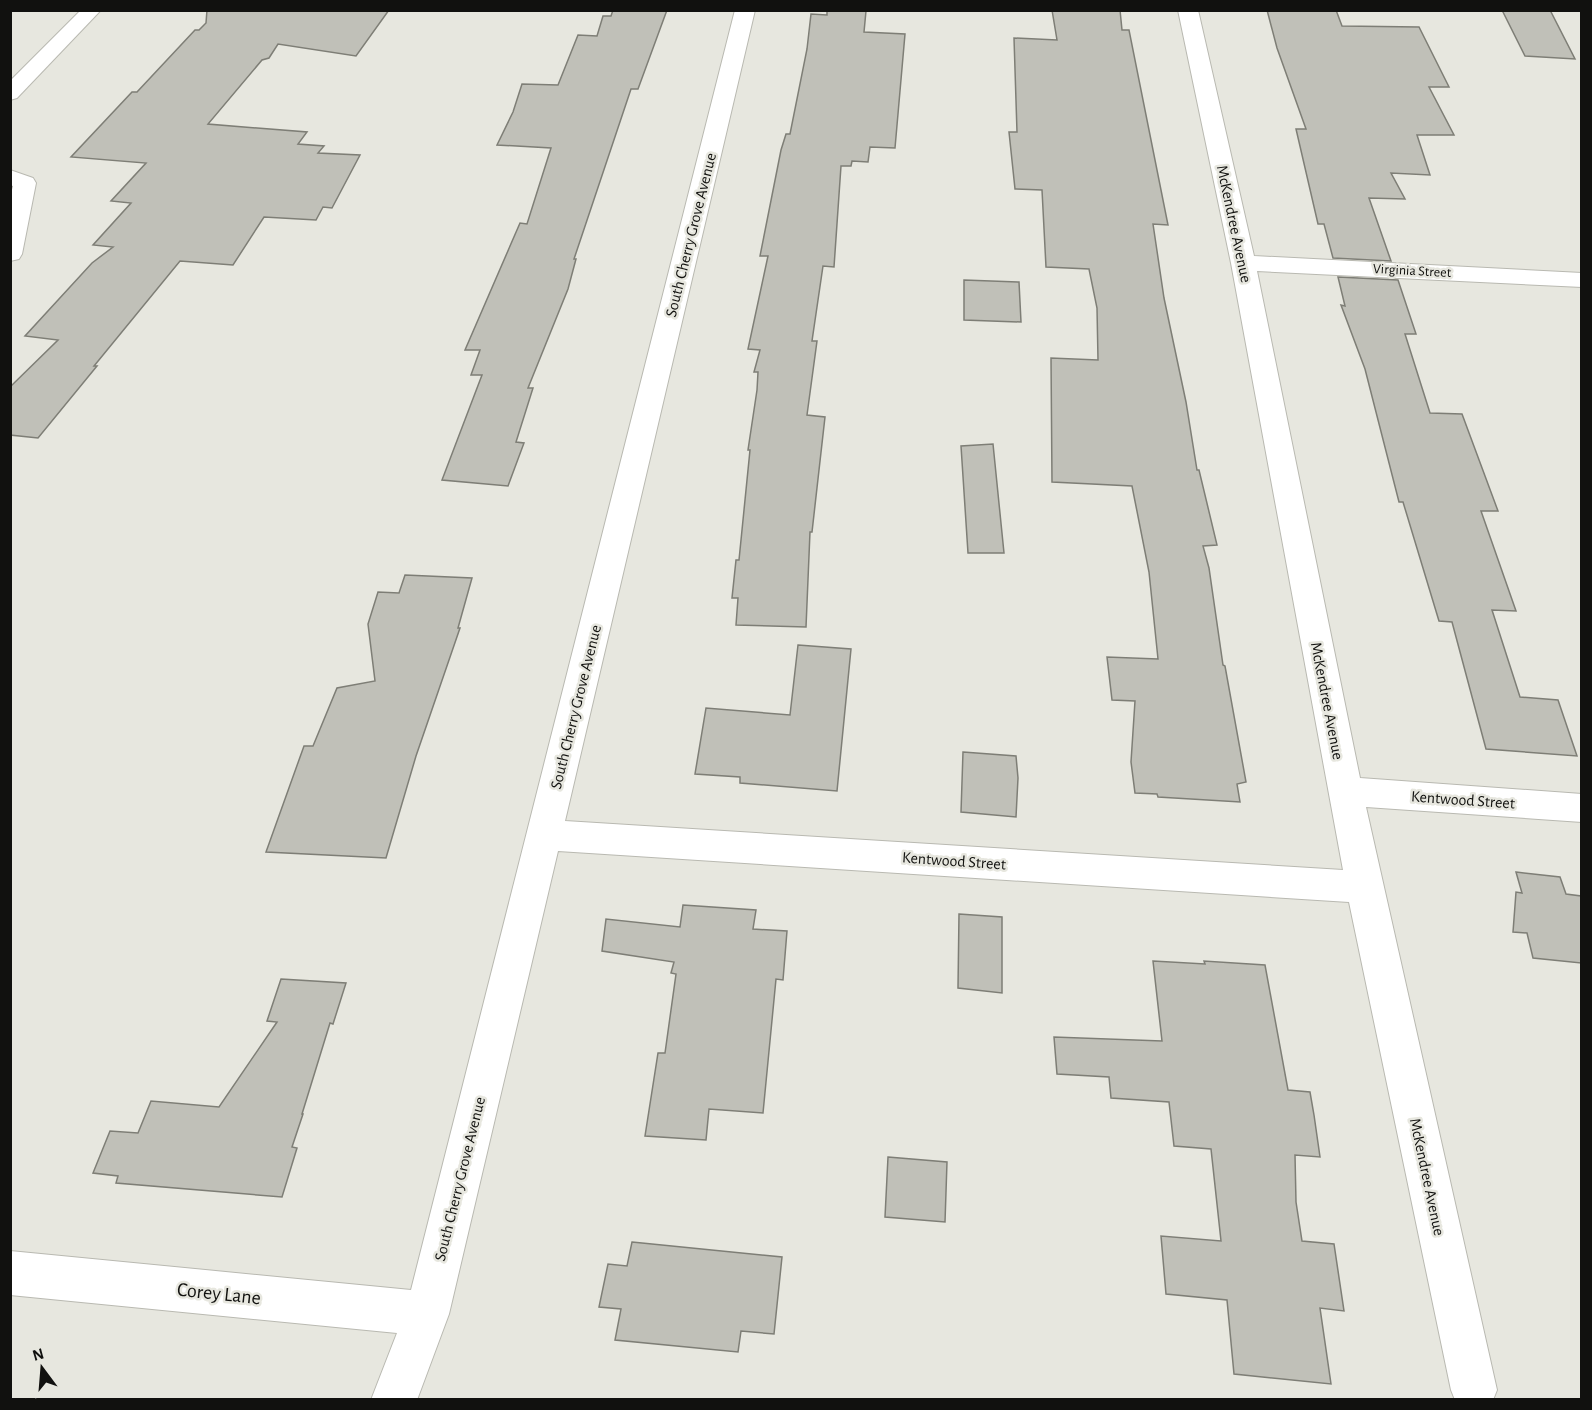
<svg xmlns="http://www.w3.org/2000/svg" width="1592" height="1410" viewBox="0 0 1592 1410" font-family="'Alegreya Sans',sans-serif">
	<rect width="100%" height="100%" fill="#e7e7df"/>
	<g fill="#c0c0b8" stroke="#7e7e76" stroke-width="1.5">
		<path d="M207 10H389L356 56 278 44 269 58 262 60 208 124 307 132 298 144 324 146 318 153 360 155 332 208 323 207 316 220 264 217 233 265 180 261 94 366H97L38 438 10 435V387L58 340 25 336 92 263 113 247 93 245 131 203 111 201 146 163 71 157 132 92H137L195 30H199L206 23Z"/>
		<path d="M613 10H667L638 89H631L574 259H576L568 289 528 388H533L516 442 524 443 508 486 442 480 482 375H471L480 350H465L520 223 527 224 551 148 497 145 513 112 522 84 558 85 578 35 597 36 603 16H611Z"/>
		<path d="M827 10 866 11 864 32 905 34 895 148 870 147 868 162 852 161 851 166H841L834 267 823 266 812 341H817L807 415 825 417 812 532H810L806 627 736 625 738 598H732L736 560H739L750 450H748L757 390 758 372H754L760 350 748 349 768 256H760L781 150 786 134H790L807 49 811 14 827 15Z"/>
		<path d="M1052 10H1120L1122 30H1129L1168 225 1153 224 1164 298 1186 402 1197 470H1199L1217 545 1203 546 1209 568 1223 665 1225 666 1246 782 1237 784 1240 802 1158 797 1157 794 1135 793 1131 762 1135 701 1112 700 1107 657 1158 659 1149 572 1132 486 1052 482 1051 358 1098 360 1097 308 1089 269 1046 267 1042 190 1015 189 1009 132H1017L1014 38 1057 40Z"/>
		<path d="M1267 10H1336L1342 26 1419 27 1449 87H1429L1454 135H1417L1430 175 1391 173 1405 199 1369 198 1391 261 1333 258 1324 224H1318L1296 129H1306L1277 48Z"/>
		<path d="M1502 10H1550L1575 59 1525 56Z"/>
		<path d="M1338 277 1398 280 1416 334H1405L1430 413 1462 414 1498 511H1481L1516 611 1492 610 1520 697 1558 700 1577 756 1486 749 1452 622 1439 621 1403 502H1399L1365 369 1341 305 1345 306Z"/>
		<path d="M964 280 1019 282 1021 322 964 320Z"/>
		<path d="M993 444 1004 553H968L961 446Z"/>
		<path d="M405 575 472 578 458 628H460L416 756 386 858 266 852 304 746H313L337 688 375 681 368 624 378 592 399 593Z"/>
		<path d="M798 645 851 649 837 791 740 783V777L695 774 706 708 790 715Z"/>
		<path d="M963 752 1016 756 1018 778 1016 817 961 812Z"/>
		<path d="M1516 872 1560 877 1566 894 1581 896V963L1533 958 1527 933 1513 932 1516 892 1522 893Z"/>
		<path d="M683 905 756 910 753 929 787 931 783 980 776 979 763 1113 709 1109 706 1140 645 1136 658 1053H665L676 974 671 973 674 962 602 951 606 919 680 927Z"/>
		<path d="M959 914 1002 917V993L958 988Z"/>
		<path d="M1153 961 1205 964 1204 961 1265 965 1288 1090 1310 1092 1314 1115 1320 1157 1295 1155 1296 1202 1302 1241 1334 1244 1344 1311 1320 1308 1331 1384 1234 1374 1227 1300 1166 1294 1161 1236 1221 1241 1211 1149 1174 1146 1169 1102 1111 1098 1109 1077 1057 1074 1054 1037 1162 1041Z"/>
		<path d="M281 979 346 983 333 1024 330 1023 302 1114H303L292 1147 297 1148 282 1197 116 1183 118 1176 93 1173 110 1131 138 1133 151 1101 219 1107 277 1022 267 1021Z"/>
		<path d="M888 1157 947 1162 945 1222 885 1217Z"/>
		<path d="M632 1242 782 1257 774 1334 741 1331 738 1352 615 1340 621 1309 599 1307 608 1264 627 1266Z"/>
	</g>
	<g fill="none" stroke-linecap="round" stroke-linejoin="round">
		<g stroke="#b9b9b1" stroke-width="2">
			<g id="street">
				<path d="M81 10H101L17 98 10 100V81Z"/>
				<path d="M735 10H755L565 821 1343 870 1231 263 1178 10H1198L1254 256 1582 273V287L1257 271 1360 778 1582 794V822L1366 807 1497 1390 1493 1400H1455L1451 1390 1349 902 558 851 449 1314 417 1400H371L397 1333 10 1295V1251L411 1290Z"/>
				<path d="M10 170 33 178 36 183 22 254 19 259 10 261V197L13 186 10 185Z"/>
			</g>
		</g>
		<use href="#street" fill="#fff" fill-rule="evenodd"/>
	</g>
	<g text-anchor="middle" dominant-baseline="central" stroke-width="5" stroke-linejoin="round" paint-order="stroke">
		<g font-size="14" fill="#11110f" stroke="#e7e7df">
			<text transform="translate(1412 271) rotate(3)">Virginia Street</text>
		</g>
		<g font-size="16" fill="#11110f" stroke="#e7e7df">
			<text transform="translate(1234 224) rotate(78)">McKendree Avenue</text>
			<text transform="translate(691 235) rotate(-76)">South Cherry Grove Avenue</text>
			<text transform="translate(1327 701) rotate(79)">McKendree Avenue</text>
			<text transform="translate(576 707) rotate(-76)">South Cherry Grove Avenue</text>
			<text transform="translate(1463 800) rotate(4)">Kentwood Street</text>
			<text transform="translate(954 861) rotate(4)">Kentwood Street</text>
			<text transform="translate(1427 1177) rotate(78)">McKendree Avenue</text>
			<text transform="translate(460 1179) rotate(-76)">South Cherry Grove Avenue</text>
		</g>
		<g font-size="20" fill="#11110f" stroke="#e7e7df">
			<text transform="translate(219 1294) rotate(6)">Corey Lane</text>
		</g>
	</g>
	<rect width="1592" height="1410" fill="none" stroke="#11110f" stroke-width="24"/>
	<g transform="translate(42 1368) rotate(344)" stroke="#e7e7df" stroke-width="4.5" paint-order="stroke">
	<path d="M0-4.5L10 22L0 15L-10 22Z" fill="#11110f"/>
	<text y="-9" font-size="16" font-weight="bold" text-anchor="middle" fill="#11110f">N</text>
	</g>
</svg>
